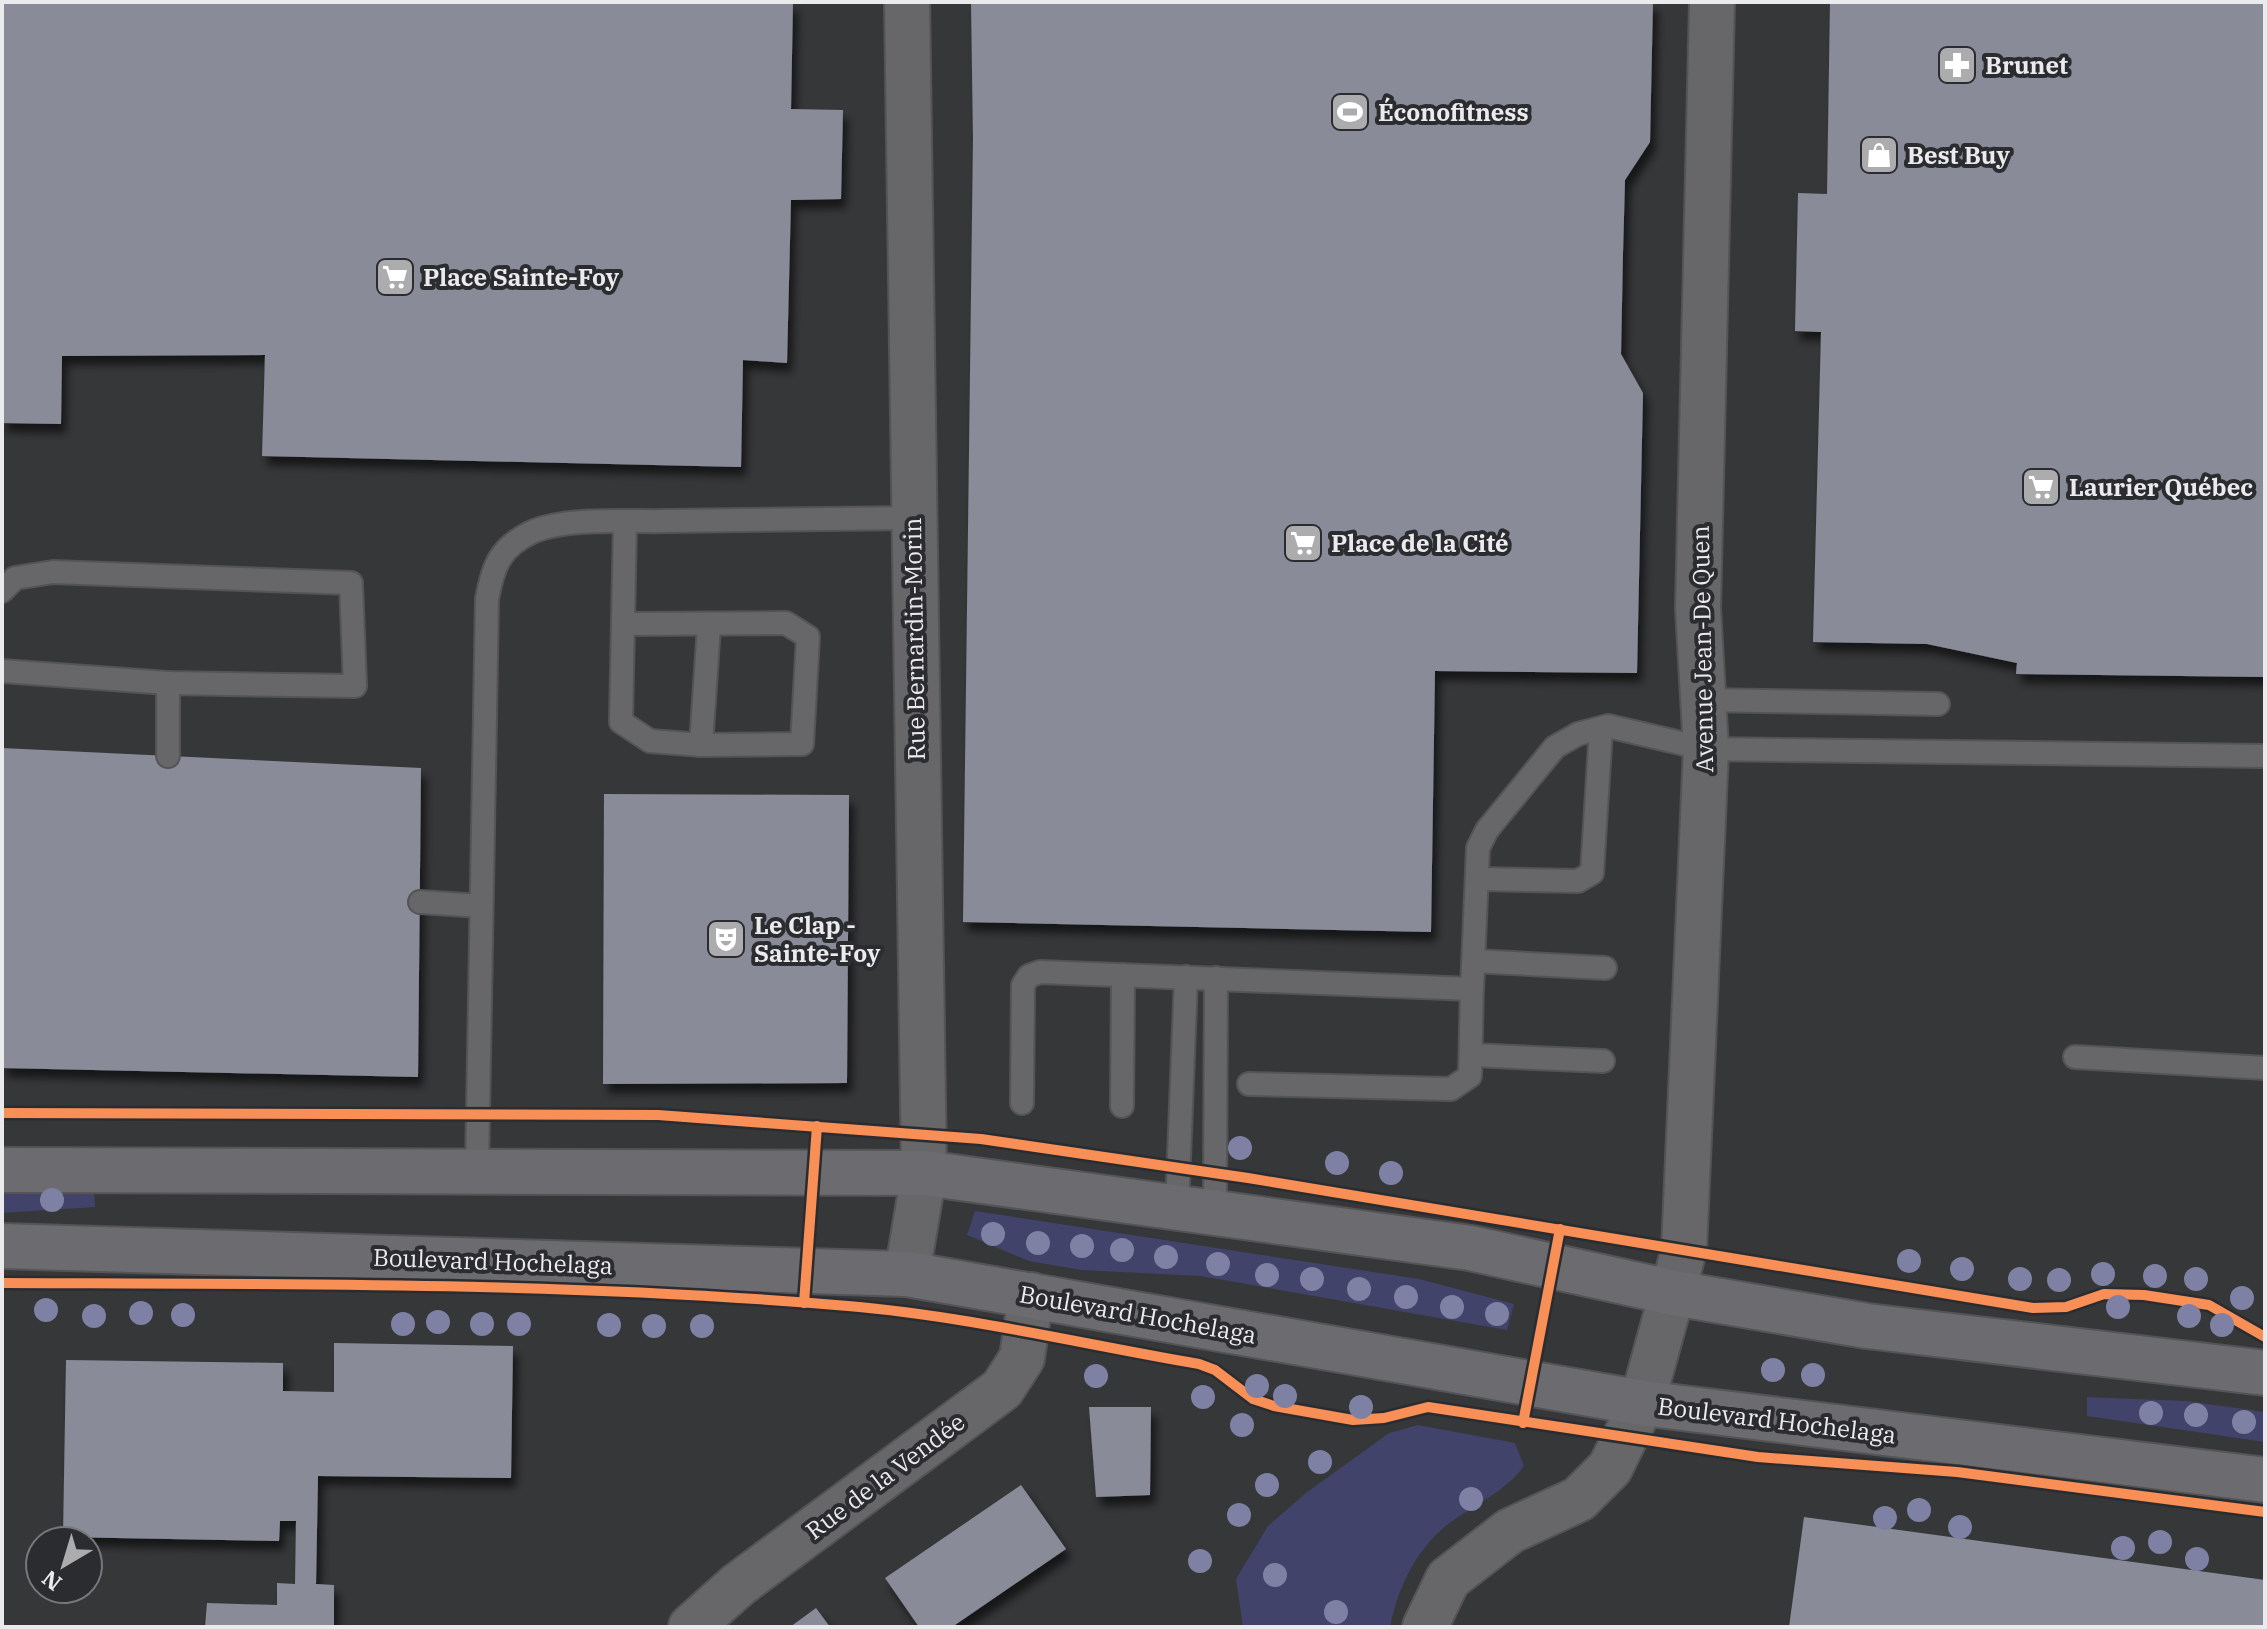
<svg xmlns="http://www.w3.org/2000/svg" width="2267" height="1629" viewBox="0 0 2267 1629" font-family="'IBM Plex Serif',serif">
	<defs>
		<filter id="shadow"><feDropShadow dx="5" dy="9" stdDeviation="4" flood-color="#0009"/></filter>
	</defs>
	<rect width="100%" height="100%" fill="#363739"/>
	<g fill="#41436a">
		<path d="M2 1186H94L95 1207 2 1213Z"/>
		<path d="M975 1211 1419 1279 1514 1304 1507 1330 1201 1276 1081 1270 1029 1261 967 1235Z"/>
		<path d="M2087 1397 2186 1401 2265 1412V1442L2087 1416Z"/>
		<path d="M1418 1425 1515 1443 1524 1466C1506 1491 1476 1504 1451 1522 1417 1547 1398 1587 1390 1627H1243L1236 1579 1268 1526 1306 1493 1389 1433Z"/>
	</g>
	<g fill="#898b98" filter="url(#shadow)">
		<path d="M2 2H793L791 109 843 110 841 199 791 200 787 363 743 360 741 467 262 456 265 355 62 356 61 424 2 423Z"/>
		<path d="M971 2H1653L1650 142 1625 180 1623 253 1621 354 1643 393 1637 673 1435 671 1431 932 963 922 973 139Z"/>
		<path d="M1830 2H2265V677L2016 674 2017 663 1927 644 1813 642 1821 332 1795 331 1798 193 1827 194Z"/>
		<path d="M2 748 421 768 418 1077 2 1068Z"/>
		<path d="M604 794 849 795 847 1083 603 1084Z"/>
		<path d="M334 1343 513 1346 511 1478 318 1476 316 1584 334 1585V1627H205L207 1603 277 1605V1583L295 1584 296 1521H280L279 1541 63 1537 66 1360 283 1363V1391L334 1392Z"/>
		<path d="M1089 1407H1151L1150 1495 1096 1497Z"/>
		<path d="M1021 1485 1066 1549 952 1627H919L885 1578Z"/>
		<path d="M1804 1517 2265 1580V1627H1789Z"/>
		<path d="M816 1608 830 1627H790Z"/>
	</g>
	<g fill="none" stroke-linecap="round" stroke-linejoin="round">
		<g stroke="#545456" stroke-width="26">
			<g id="lane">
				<path d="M2 591 15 578 53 572 351 583 355 686 168 683 2 671"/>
				<path d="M624 624 786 623 808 637 802 744 701 745 650 741 621 722 625 522"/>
				<path d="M1703 700 1938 704"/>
				<path d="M701 745 709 626"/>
				<path d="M168 756V683"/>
				<path d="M1479 879 1578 881 1592 873 1601 729"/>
				<path d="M420 902 481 906"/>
				<path d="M1474 961 1605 968"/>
				<path d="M1471 1055 1603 1061"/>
				<path d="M2075 1057 2265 1068"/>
				<path d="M1249 1084 1451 1089 1470 1076 1472 985"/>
				<path d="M1022 1103 1023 985 1029 976 1040 972 1472 989 1478 848 1487 830 1555 747 1578 734 1608 726 1706 749 2265 756"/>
				<path d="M1122 1106 1123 975"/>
				<path d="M477 1171 487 599C493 566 500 547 532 532 567 517 629 522 667 521 749 520 831 519 913 518"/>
				<path d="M1177 1209 1186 977"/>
				<path d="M1215 1212 1216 978"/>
			</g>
		</g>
		<g stroke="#545456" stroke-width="48">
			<g id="street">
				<path d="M907 2 924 1173 907 1274"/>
				<path d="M691 1627 738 1585 1002 1389 1022 1358 1031 1295"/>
				<path d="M1425 1627 1448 1579 1510 1531 1579 1499 1610 1468 1642 1403 1684 1250 1706 749 1698 608 1712 2"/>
			</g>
		</g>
		<g stroke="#545456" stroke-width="48">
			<g id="secondary">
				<path d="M2 1170 924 1173 1470 1248 1674 1293 1867 1326 2265 1373"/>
				<path d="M2 1246 907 1274 1642 1403 2265 1480"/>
			</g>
		</g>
		<use href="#lane" stroke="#676769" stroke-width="22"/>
		<use href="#street" stroke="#676769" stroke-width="44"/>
		<use href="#secondary" stroke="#6c6c70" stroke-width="44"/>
		<g stroke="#2b2c30" stroke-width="15">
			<g id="cycleway">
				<path d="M2 1113 658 1115 981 1139 1248 1178 2033 1308 2066 1307 2104 1294 2144 1295 2209 1305 2265 1337"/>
				<path d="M2 1283C284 1284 567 1282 848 1306 966 1316 1082 1344 1199 1364L1215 1370 1253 1399 1274 1406 1353 1420 1384 1418 1428 1407 1758 1457 1957 1472 2265 1512"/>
				<path d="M804 1303 817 1126"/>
				<path d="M1523 1423 1560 1229"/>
			</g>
		</g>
		<use href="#cycleway" stroke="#f78f57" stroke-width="10"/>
	</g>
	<g fill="#7e81a4">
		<circle cx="1240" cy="1148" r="12"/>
		<circle cx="1337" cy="1163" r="12"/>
		<circle cx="1391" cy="1173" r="12"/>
		<circle cx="52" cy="1200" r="12"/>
		<circle cx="993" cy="1234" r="12"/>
		<circle cx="1038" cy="1243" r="12"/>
		<circle cx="1082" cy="1246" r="12"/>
		<circle cx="1122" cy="1250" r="12"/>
		<circle cx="1166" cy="1257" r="12"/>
		<circle cx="1909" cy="1261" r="12"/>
		<circle cx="1218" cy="1264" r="12"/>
		<circle cx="1962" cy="1269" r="12"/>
		<circle cx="2103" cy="1274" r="12"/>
		<circle cx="1267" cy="1275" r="12"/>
		<circle cx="2155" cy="1276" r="12"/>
		<circle cx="1312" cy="1279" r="12"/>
		<circle cx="2020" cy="1279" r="12"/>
		<circle cx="2196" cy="1279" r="12"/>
		<circle cx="2059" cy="1280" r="12"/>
		<circle cx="1359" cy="1289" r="12"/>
		<circle cx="1406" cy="1297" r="12"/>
		<circle cx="2242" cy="1298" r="12"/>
		<circle cx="1452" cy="1307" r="12"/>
		<circle cx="2118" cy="1307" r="12"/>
		<circle cx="46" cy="1310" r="12"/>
		<circle cx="141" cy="1313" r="12"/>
		<circle cx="1497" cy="1314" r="12"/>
		<circle cx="183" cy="1315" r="12"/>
		<circle cx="94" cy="1316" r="12"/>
		<circle cx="2189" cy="1316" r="12"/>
		<circle cx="438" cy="1322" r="12"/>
		<circle cx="403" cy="1324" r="12"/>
		<circle cx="482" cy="1324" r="12"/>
		<circle cx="519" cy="1324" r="12"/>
		<circle cx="609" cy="1325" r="12"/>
		<circle cx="2222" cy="1325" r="12"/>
		<circle cx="654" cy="1326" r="12"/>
		<circle cx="702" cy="1326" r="12"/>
		<circle cx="1773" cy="1370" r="12"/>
		<circle cx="1813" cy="1375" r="12"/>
		<circle cx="1096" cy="1376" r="12"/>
		<circle cx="1257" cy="1386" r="12"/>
		<circle cx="1285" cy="1396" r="12"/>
		<circle cx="1203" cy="1397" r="12"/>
		<circle cx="1361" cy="1407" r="12"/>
		<circle cx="2151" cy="1413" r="12"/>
		<circle cx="2196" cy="1415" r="12"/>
		<circle cx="2244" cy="1422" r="12"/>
		<circle cx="1242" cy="1425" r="12"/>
		<circle cx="1320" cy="1462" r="12"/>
		<circle cx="1267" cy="1485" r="12"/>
		<circle cx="1471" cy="1499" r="12"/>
		<circle cx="1919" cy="1510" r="12"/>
		<circle cx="1239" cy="1515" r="12"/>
		<circle cx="1885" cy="1518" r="12"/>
		<circle cx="1960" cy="1527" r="12"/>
		<circle cx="2160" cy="1542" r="12"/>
		<circle cx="2123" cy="1548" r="12"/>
		<circle cx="2197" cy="1559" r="12"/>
		<circle cx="1200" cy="1561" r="12"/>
		<circle cx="1275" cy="1575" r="12"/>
		<circle cx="1336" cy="1612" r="12"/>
	</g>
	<defs>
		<g id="pharmacy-square" transform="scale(2)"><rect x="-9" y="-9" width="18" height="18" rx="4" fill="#acacaf" stroke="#2b2c30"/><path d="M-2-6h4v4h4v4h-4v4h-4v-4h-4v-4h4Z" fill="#fff"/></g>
		<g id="stadium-square" transform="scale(2)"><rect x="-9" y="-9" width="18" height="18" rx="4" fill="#acacaf" stroke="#2b2c30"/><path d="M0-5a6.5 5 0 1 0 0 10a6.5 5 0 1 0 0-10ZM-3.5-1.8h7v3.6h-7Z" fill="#fff"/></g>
		<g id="shop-square" transform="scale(2)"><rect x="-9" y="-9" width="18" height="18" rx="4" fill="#acacaf" stroke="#2b2c30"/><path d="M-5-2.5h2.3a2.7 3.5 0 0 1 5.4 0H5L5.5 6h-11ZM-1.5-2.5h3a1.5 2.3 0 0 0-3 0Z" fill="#fff"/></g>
		<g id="supermarket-square" transform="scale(2)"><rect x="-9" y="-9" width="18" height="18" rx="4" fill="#acacaf" stroke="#2b2c30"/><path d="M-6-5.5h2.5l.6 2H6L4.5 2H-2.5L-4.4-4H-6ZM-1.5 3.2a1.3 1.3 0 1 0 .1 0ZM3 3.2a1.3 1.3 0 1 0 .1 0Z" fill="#fff"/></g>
		<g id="theatre-square" transform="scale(2)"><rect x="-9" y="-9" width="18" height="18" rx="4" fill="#acacaf" stroke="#2b2c30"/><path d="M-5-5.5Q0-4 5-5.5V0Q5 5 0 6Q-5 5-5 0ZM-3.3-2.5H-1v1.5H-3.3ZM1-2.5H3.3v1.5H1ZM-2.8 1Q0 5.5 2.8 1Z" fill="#fff"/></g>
	</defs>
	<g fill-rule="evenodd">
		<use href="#pharmacy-square" x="1957" y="65"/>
		<use href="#stadium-square" x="1350" y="112"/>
		<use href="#shop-square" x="1879" y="155"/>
		<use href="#supermarket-square" x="395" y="277"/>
		<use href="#supermarket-square" x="2041" y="487"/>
		<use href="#supermarket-square" x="1303" y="543"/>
		<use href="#theatre-square" x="726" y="939"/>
	</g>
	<g text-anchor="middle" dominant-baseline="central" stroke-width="8" stroke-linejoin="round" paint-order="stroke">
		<g font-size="24" font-weight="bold" fill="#ebebee" stroke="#2b2c30" text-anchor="start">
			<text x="1985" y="65">Brunet</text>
			<text x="1378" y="112">Éconofitness</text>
			<text x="1907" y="155">Best Buy</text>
			<text x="423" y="277">Place Sainte-Foy</text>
			<text x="2069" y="487">Laurier Québec</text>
			<text x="1331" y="543">Place de la Cité</text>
			<text x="754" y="925">Le Clap -<tspan x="754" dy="28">Sainte-Foy</tspan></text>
		</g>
		<g font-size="24" fill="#ebebee" stroke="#2b2c30">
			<text transform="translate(914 639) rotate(-91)">Rue Bernardin-Morin</text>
			<text transform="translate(1702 649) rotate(-91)">Avenue Jean-De Quen</text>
			<text transform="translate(493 1261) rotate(2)">Boulevard Hochelaga</text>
			<text transform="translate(1138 1314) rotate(10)">Boulevard Hochelaga</text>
			<text transform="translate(1777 1420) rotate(7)">Boulevard Hochelaga</text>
			<text transform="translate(885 1476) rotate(-37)">Rue de la Vendée</text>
		</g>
	</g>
	<rect width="2267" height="1629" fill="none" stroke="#ebebee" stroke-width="8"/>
	<g transform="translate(64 1565) rotate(218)"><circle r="38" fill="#2b2c30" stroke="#78787c" stroke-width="2"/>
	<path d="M0-6L14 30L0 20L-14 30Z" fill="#acacaf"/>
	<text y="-12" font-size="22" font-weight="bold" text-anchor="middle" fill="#ebebee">N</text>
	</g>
</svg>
